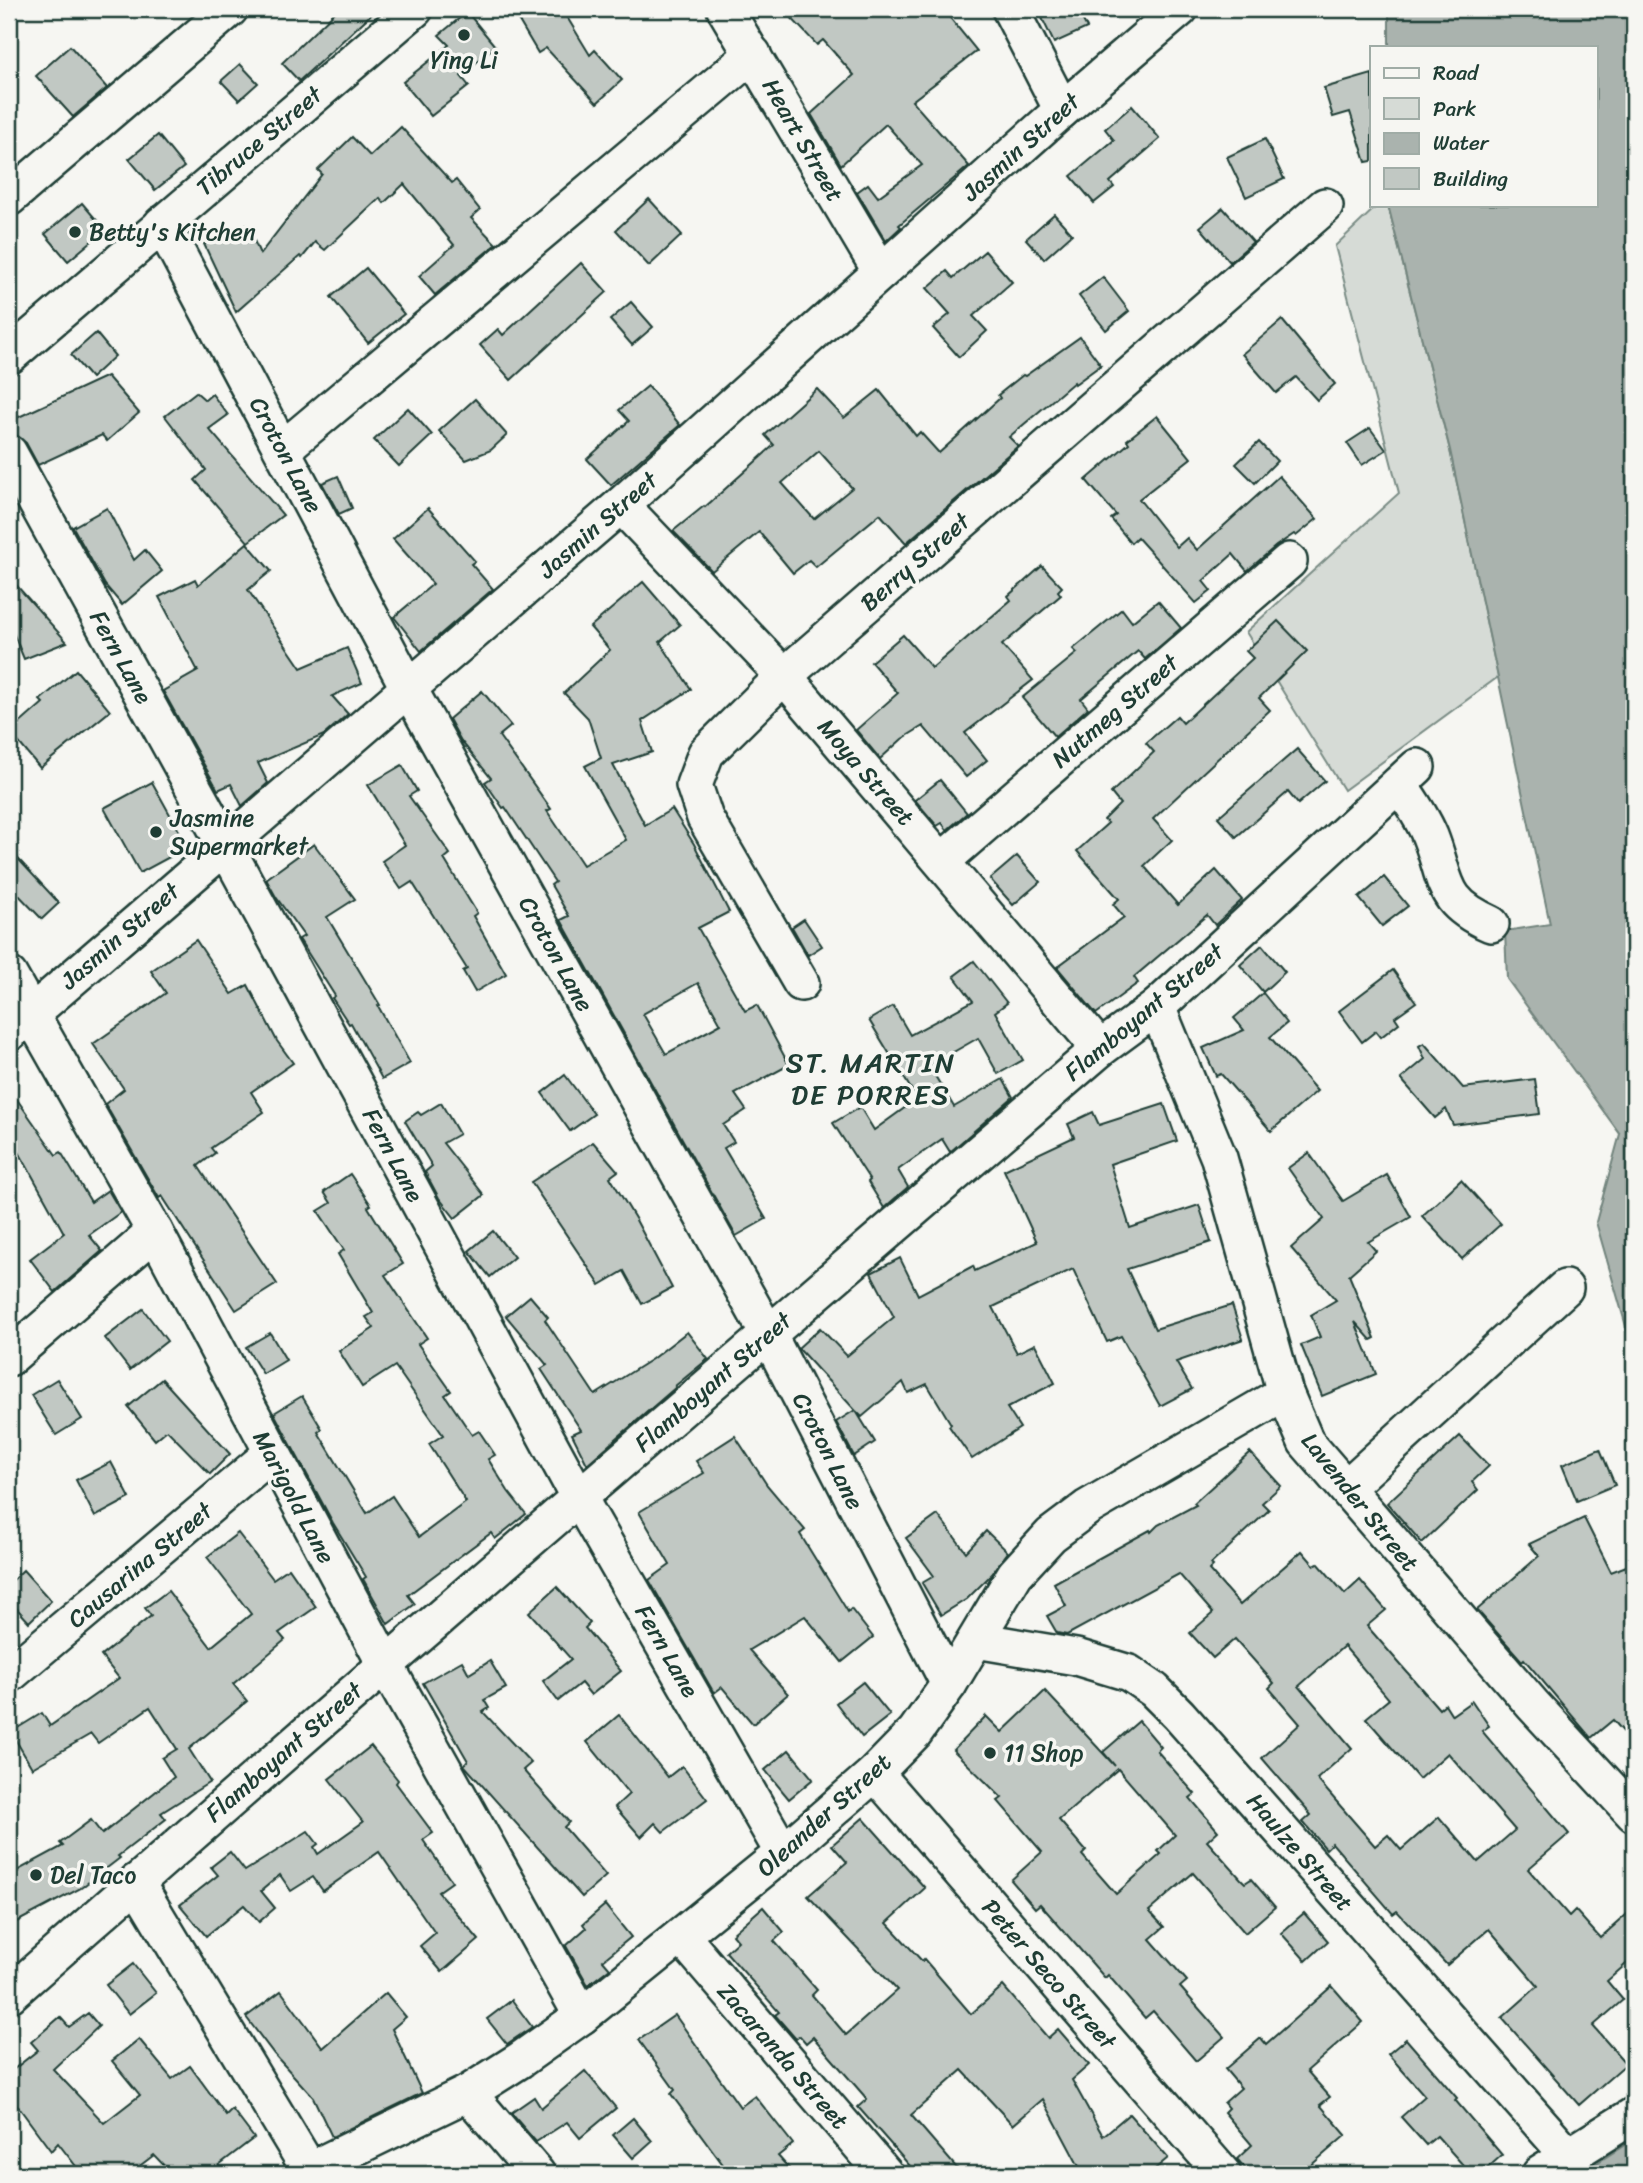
<svg xmlns="http://www.w3.org/2000/svg" width="1643" height="2183" viewBox="0 0 1643 2183" font-family="Sriracha,sans-serif">
	<rect width="100%" height="100%" fill="#f6f6f2"/>
	<filter id="ink" filterUnits="userSpaceOnUse"><feTurbulence type="fractalNoise" baseFrequency=".0143" numOctaves="2"/><feDisplacementMap in="SourceGraphic" scale="14" xChannelSelector="R" yChannelSelector="G"/><feConvolveMatrix kernelMatrix="1 2 1 2 8 2 1 2 1" color-interpolation-filters="sRGB"/></filter>
	<g filter="url(#ink)">
		<path fill="#d6dbd6" stroke="#7a8c85" stroke-width="2" d="M1378 205H1388L1450 450 1498 677 1344 790 1246 632 1399 493 1335 246Z"/>
		<g fill="#aab3ae" stroke="#72847d" stroke-width="2">
			<path d="M1389 9H1634V1354L1596 1222 1620 1134 1507 979 1505 931 1550 924 1450 450 1388 205H1596V47H1389Z"/>
			<path d="M1634 2139V2174H1580Z"/>
		</g>
		<g fill="#c1c8c3" stroke="#1f3d34" stroke-width="2" fill-rule="evenodd">
			<path d="M338 9H377L299 81 282 63Z"/>
			<path d="M538 9H562L590 55 595 50 622 80 597 103 546 48 538 53 519 21Z"/>
			<path d="M783 9H943L977 51 912 101 969 166 899 225 901 227 886 241 857 192 868 184 878 197 922 165 886 124 841 165 811 114 854 75 823 40 817 45Z"/>
			<path d="M1061 9H1077L1087 28 1054 43 1042 18Z"/>
			<path d="M467 12 495 46 461 76 469 86 431 116 403 82 449 45 439 35Z"/>
			<path d="M70 46 107 88 73 117 36 76Z"/>
			<path d="M240 64 258 83 239 100 221 81Z"/>
			<path d="M1372 74V161L1366 162 1350 112 1333 117 1324 88Z"/>
			<path d="M1132 106 1160 139 1110 182 1114 187 1094 203 1071 176 1114 140 1105 129Z"/>
			<path d="M401 127 452 183 456 180 480 210 471 218 496 244 435 295 419 276 454 245 404 184 384 203 380 198 325 250 315 242 302 258 300 256 236 312 204 244 247 225 260 254 322 174 318 170 352 137 370 156Z"/>
			<path d="M158 135 184 167 155 190 129 159Z"/>
			<path d="M1265 139 1284 179 1246 197 1227 157Z"/>
			<path d="M649 199 682 235 649 266 616 230Z"/>
			<path d="M82 203 105 230 68 261 45 234Z"/>
			<path d="M1223 208 1253 242 1230 262 1200 227Z"/>
			<path d="M1054 214 1072 234 1044 259 1026 239Z"/>
			<path d="M985 251 1012 282 973 316 987 331 959 357 933 328 950 314 927 288 947 271 953 278Z"/>
			<path d="M581 263 607 292 511 380 480 345 498 329 503 335Z"/>
			<path d="M366 268 404 314 368 343 331 297Z"/>
			<path d="M1103 277 1129 311 1106 330 1079 296Z"/>
			<path d="M631 302 653 327 632 345 610 320Z"/>
			<path d="M1282 320 1335 384 1317 400 1296 377 1276 393 1242 354Z"/>
			<path d="M96 333 115 356 91 378 71 355Z"/>
			<path d="M1080 337 1101 365 1075 384 1074 382 1009 437 1018 446 906 543 880 514 816 567 809 560 793 573 759 532 712 571 673 531 704 506 705 507 774 445 765 435 817 389 844 418 879 390 916 436 920 432 939 453 1000 398 998 395 1023 375 1025 376ZM819 451 852 488 814 519 782 483Z"/>
			<path d="M107 376 139 413 107 441 102 435 38 465 26 443 16 435 10 421Z"/>
			<path d="M648 386 680 425 611 485 587 459 629 421 619 410Z"/>
			<path d="M196 392 205 400 212 394 228 415 209 429 283 515 248 542 195 480 206 470 165 416Z"/>
			<path d="M475 399 507 435 491 450 466 460 439 431Z"/>
			<path d="M408 408 432 435 399 466 374 440Z"/>
			<path d="M1157 416 1191 458 1139 499 1177 547 1187 538 1197 550 1279 476 1317 519 1296 536 1294 534 1276 546 1247 571 1233 554 1203 581 1211 591 1196 603 1137 537 1131 543 1111 519 1116 515 1086 480 1129 443 1127 440Z"/>
			<path d="M1370 428 1386 450 1362 465 1347 443Z"/>
			<path d="M1259 442 1277 461 1255 483 1236 464Z"/>
			<path d="M338 476 352 508 339 514 322 483Z"/>
			<path d="M107 508 134 560 145 550 162 571 122 605 105 585 73 527Z"/>
			<path d="M428 508 475 561 471 564 493 589 421 651 394 617 433 584 393 539Z"/>
			<path d="M247 543 271 571 248 590 301 668 347 648 362 683 332 696 348 714 324 735 258 763 268 783 242 806 231 784 218 790 163 691 198 671 159 597 195 579 198 585Z"/>
			<path d="M1042 566 1062 587 1058 591 1061 595 1002 645 1033 680 965 733 987 760 966 777 923 726 902 739 880 759 856 730 898 693 871 662 903 635 932 668 1011 600 1008 596Z"/>
			<path d="M9 577 67 642 24 659 9 623Z"/>
			<path d="M643 582 680 625 660 642 691 689 642 721 652 752 613 765 645 825 672 809 694 844 729 912 698 928 745 1011 757 1005 789 1065 735 1094 746 1110 723 1125 734 1142 724 1148 766 1219 736 1236 561 920 569 916 551 885 555 882 505 807 503 808 485 782 491 778 461 741 449 719 482 691 511 726 499 736 551 809 547 811 583 865 626 840 585 766 601 758 588 718 564 693 610 650 590 627ZM698 983 721 1024 666 1054 643 1014Z"/>
			<path d="M1158 601 1181 628 1145 659 1138 651 1081 699 1088 708 1055 737 1022 698 1077 653 1073 649 1122 609 1132 622Z"/>
			<path d="M1278 621 1307 651 1259 698 1270 710 1153 819 1172 840 1144 866 1178 905 1216 870 1242 900 1215 925 1207 915 1134 977 1138 983 1096 1014 1057 967 1124 917 1113 904 1119 899 1077 851 1108 823 1104 820 1120 804 1111 793 1154 752 1146 743 1177 716 1183 723 1253 658 1246 651Z"/>
			<path d="M76 670 110 711 40 768 10 732 43 703 40 700Z"/>
			<path d="M1297 749 1325 781 1298 804 1288 792 1236 837 1218 817Z"/>
			<path d="M402 765 417 791 409 796 450 854 444 859 477 913 473 916 506 974 475 992 463 971 467 969 412 882 401 889 382 861 405 845 368 785Z"/>
			<path d="M940 780 967 813 947 830 942 823 937 826 915 800Z"/>
			<path d="M152 782 188 847 140 873 104 808Z"/>
			<path d="M314 844 355 899 327 917 380 1005 378 1006 410 1063 382 1079 351 1023 349 1024 332 998 335 996 299 939 304 936 276 897 266 879Z"/>
			<path d="M9 849 59 903 42 919 9 885Z"/>
			<path d="M1017 856 1040 882 1013 905 990 879Z"/>
			<path d="M1384 877 1408 906 1382 926 1359 898Z"/>
			<path d="M804 919 822 946 808 955 792 927Z"/>
			<path d="M196 940 232 994 248 985 277 1041 293 1063 251 1092 264 1112 211 1148 215 1153 198 1166 277 1284 236 1310 162 1196 159 1198 105 1104 124 1089 93 1044 166 993 151 971Z"/>
			<path d="M1262 945 1285 972 1263 992 1240 965Z"/>
			<path d="M974 961 1007 1003 995 1012 1023 1060 998 1074 978 1038 929 1066 954 1107 1003 1079 1013 1097 950 1152 942 1139 898 1170 908 1187 884 1208 868 1182 870 1180 833 1123 860 1107 874 1130 917 1099 869 1020 893 1006 910 1035 973 1001 954 976Z"/>
			<path d="M1393 970 1416 1002 1395 1017 1399 1023 1381 1037 1376 1031 1362 1042 1339 1011Z"/>
			<path d="M1263 993 1287 1023 1270 1037 1317 1091 1271 1131 1221 1074 1216 1076 1203 1048 1244 1030 1234 1018Z"/>
			<path d="M1424 1043 1463 1088 1535 1079 1540 1114 1453 1125 1446 1109 1435 1118 1401 1079 1425 1059 1419 1046Z"/>
			<path d="M565 1075 594 1114 570 1131 542 1093Z"/>
			<path d="M9 1088 56 1155 61 1152 91 1202 108 1190 121 1212 89 1235 102 1251 55 1292 30 1259 64 1233 9 1134Z"/>
			<path d="M441 1103 459 1134 443 1143 484 1195 455 1218 439 1198 425 1172 432 1166 405 1121 418 1112 421 1115Z"/>
			<path d="M1164 1104 1177 1141 1110 1164 1130 1228 1199 1205 1211 1242 1127 1269 1155 1329 1232 1305 1243 1339 1176 1362 1192 1389 1160 1406 1121 1336 1107 1342 1073 1269 993 1307 1017 1353 1035 1344 1055 1383 1007 1408 1020 1428 972 1459 949 1426 951 1424 927 1384 908 1393 903 1382 862 1417 856 1411 875 1442 854 1456 836 1422 855 1410 798 1348 820 1328 847 1356 894 1317 871 1273 900 1258 918 1295 973 1266 975 1271 1037 1242 1004 1170 1074 1137 1068 1124 1093 1112 1099 1125Z"/>
			<path d="M593 1142 618 1171 610 1177 636 1220 672 1288 642 1304 624 1271 600 1285 531 1182Z"/>
			<path d="M1309 1153 1343 1201 1387 1175 1411 1217 1368 1242 1376 1251 1349 1275 1375 1338 1371 1340 1355 1322 1376 1374 1322 1396 1301 1345 1320 1337 1311 1315 1336 1300 1291 1248 1324 1219 1288 1168Z"/>
			<path d="M350 1174 371 1205 368 1207 403 1264 385 1275 427 1338 418 1344 451 1391 445 1395 472 1435 479 1431 495 1455 488 1459 508 1491 526 1514 495 1539 491 1533 408 1595 415 1604 388 1624 363 1579 366 1577 333 1523 274 1413 302 1396 322 1429 318 1432 367 1513 392 1496 419 1537 466 1502 429 1444 443 1435 395 1366 362 1387 339 1351 374 1328 366 1317 373 1313 338 1254 344 1250 318 1211 331 1203 324 1192Z"/>
			<path d="M1461 1180 1501 1224 1462 1259 1422 1216Z"/>
			<path d="M493 1231 514 1257 490 1277 469 1251Z"/>
			<path d="M530 1296 548 1317 545 1320 595 1395 652 1359 687 1332 708 1359 675 1386 676 1387 587 1464 572 1434 581 1430 541 1369 547 1365 506 1316Z"/>
			<path d="M143 1309 167 1341 130 1370 105 1338Z"/>
			<path d="M270 1333 286 1360 263 1374 246 1347Z"/>
			<path d="M57 1379 82 1419 56 1435 31 1395Z"/>
			<path d="M162 1379 230 1454 210 1474 167 1430 155 1440 128 1407Z"/>
			<path d="M735 1436 767 1485 805 1530 800 1534 848 1612 851 1609 873 1637 842 1662 805 1616 749 1650 788 1694 753 1724 722 1687 714 1693 649 1580 670 1565 639 1512 704 1473 696 1461Z"/>
			<path d="M1460 1436 1489 1466 1472 1482 1478 1490 1422 1543 1387 1503Z"/>
			<path d="M1600 1449 1615 1485 1577 1501 1562 1465Z"/>
			<path d="M1250 1452 1281 1486 1262 1503 1269 1510 1211 1564 1213 1566 1209 1570 1240 1605 1302 1551 1314 1565 1318 1563 1345 1594 1360 1580 1386 1610 1367 1626 1439 1709 1445 1704 1452 1715 1472 1701 1489 1726 1482 1731 1569 1834 1528 1869 1569 1916 1575 1910 1600 1938 1634 1908V1957L1607 1981 1623 2000 1593 2026 1626 2064 1579 2105 1502 2018 1538 1986 1489 1929 1447 1965 1397 1911 1393 1914 1332 1843 1326 1849 1303 1822 1311 1815 1262 1758 1300 1724 1269 1688 1274 1683 1235 1639 1213 1658 1190 1633 1213 1613 1179 1574 1067 1635 1057 1633 1047 1616 1066 1606 1054 1583 1150 1530 1151 1532 1158 1525 1196 1505 1194 1503ZM1344 1646 1389 1699 1366 1718 1419 1779 1448 1753 1515 1830 1478 1862 1439 1817 1401 1850 1388 1835 1375 1846 1317 1779 1352 1748 1299 1686Z"/>
			<path d="M111 1462 130 1498 95 1517 76 1480Z"/>
			<path d="M938 1515 966 1552 986 1531 1008 1552 992 1574 967 1599 941 1615 922 1583 934 1576 906 1538Z"/>
			<path d="M1584 1518 1611 1572 1634 1563V1744L1613 1720 1591 1738 1524 1659 1522 1661 1477 1610 1539 1556 1529 1544Z"/>
			<path d="M238 1533 273 1579 289 1568 316 1607 279 1633 285 1640 233 1684 247 1701 189 1749 210 1782 161 1813 166 1819 118 1856 120 1858 81 1888 9 1926V1875L63 1846 60 1843 91 1820 102 1834 174 1777 162 1758 177 1749 150 1707 98 1743 91 1734 32 1768 11 1732 42 1713 50 1726 119 1678 101 1656 151 1616 145 1608 168 1591 211 1647 251 1614 207 1557Z"/>
			<path d="M23 1570 51 1601 29 1622 9 1600V1584Z"/>
			<path d="M557 1587 590 1623 585 1628 621 1671 591 1695 581 1683 558 1701 543 1681 571 1659 529 1612Z"/>
			<path d="M462 1661 469 1674 490 1661 506 1688 484 1700 489 1708 483 1712 531 1763 523 1770 569 1822 564 1827 606 1876 582 1897 464 1765 468 1761 423 1683Z"/>
			<path d="M863 1682 890 1715 862 1737 836 1703Z"/>
			<path d="M1045 1691 1115 1766 1103 1752 1139 1721 1161 1747 1157 1751 1195 1794 1190 1798 1218 1831 1207 1841 1241 1879 1245 1883 1251 1879 1275 1907 1245 1933 1193 1873 1149 1911 1164 1927 1150 1939 1187 1981 1180 1987 1224 2037 1196 2061 1153 2011 1145 2018 1108 1975 1105 1978 1040 1904 1035 1908 1011 1880 1042 1852 998 1801 1002 1798 953 1750 986 1716 1002 1732ZM1118 1769 1175 1835 1158 1851 1161 1854 1116 1894 1082 1855 1086 1851 1059 1820Z"/>
			<path d="M619 1715 668 1777 682 1766 707 1799 663 1832 655 1823 641 1837 615 1807 629 1794 587 1742Z"/>
			<path d="M371 1746 398 1780 396 1783 433 1833 423 1840 452 1882 438 1892 479 1940 442 1972 420 1946 435 1933 379 1852 323 1891 313 1877 291 1891 280 1875 261 1891 275 1908 259 1922 244 1905 206 1936 180 1905 218 1875 211 1867 230 1852 245 1871 308 1831 318 1844 314 1847 318 1854 363 1822 329 1779Z"/>
			<path d="M789 1750 813 1779 789 1799 765 1770Z"/>
			<path d="M863 1818 925 1888 887 1923 922 1961 924 1959 971 2014 1003 1986 1048 2038 1058 2029 1089 2065 1072 2080 1103 2136 1129 2114 1168 2158 1149 2174H1083L1043 2099 1013 2125 962 2070 911 2115 962 2174H917L858 2107 867 2099 813 2037 806 2043 800 2036 796 2039 775 2015 779 2012 726 1952 738 1941 732 1934 763 1907 784 1932 774 1941 817 1990 812 1995 846 2035 897 1990 808 1896 847 1862 832 1845Z"/>
			<path d="M605 1905 631 1937 603 1960 610 1968 588 1985 566 1946 586 1928 583 1924Z"/>
			<path d="M1304 1913 1328 1941 1306 1961 1281 1933Z"/>
			<path d="M133 1964 156 1993 129 2014 106 1985Z"/>
			<path d="M1332 1986 1363 2022 1307 2071 1330 2097 1320 2105 1346 2135 1301 2174H1250L1237 2159 1252 2145 1224 2112 1228 2108 1224 2103 1241 2088 1225 2069 1261 2038 1266 2044Z"/>
			<path d="M281 1991 323 2048 386 1993 406 2017 392 2029 422 2093 332 2137 313 2097 274 2054 246 2017Z"/>
			<path d="M512 2000 532 2027 507 2044 487 2019Z"/>
			<path d="M88 2013 99 2026 53 2069 104 2123 140 2095 112 2061 139 2039 172 2079 190 2066 226 2115 232 2109 254 2138 207 2174H172L154 2155 129 2174H82L58 2143 51 2151 9 2094V2073L38 2050 31 2042 60 2017 69 2027Z"/>
			<path d="M675 2015 740 2107 755 2096 793 2144 778 2156 794 2174H730L671 2094 675 2090 639 2040Z"/>
			<path d="M1406 2039 1457 2098 1455 2100 1502 2155 1481 2174H1471L1437 2136 1426 2145 1401 2117 1425 2096 1388 2054Z"/>
			<path d="M585 2071 616 2108 580 2138 567 2122 536 2142 511 2113 534 2097 541 2108Z"/>
			<path d="M633 2118 652 2141 633 2158 613 2135Z"/>
		</g>
		<g fill="none" stroke-linecap="round" stroke-linejoin="round">
			<g stroke="#1f3d34" stroke-width="40">
				<g id="street">
					<path d="M725 9 881 272"/>
					<path d="M1010 9 1062 110"/>
					<path d="M9 198 230 9"/>
					<path d="M162 224 409 689 768 1334 949 1684"/>
					<path d="M9 356 415 9"/>
					<path d="M283 449 753 54"/>
					<path d="M9 453 225 845 579 1498 783 1853"/>
					<path d="M621 505 784 676 1100 1049"/>
					<path d="M1399 784C1411 801 1422 817 1430 836 1448 882 1439 901 1491 924"/>
					<path d="M942 861 1289 561"/>
					<path d="M9 975 155 1232 385 1664 582 2016"/>
					<path d="M801 983 705 818 694 785 706 753 784 676 1325 206"/>
					<path d="M1157 1007 1219 1158 1285 1393 1306 1442 1533 1705 1634 1814"/>
					<path d="M9 1033 621 505 1062 110 1180 9"/>
					<path d="M9 1358 155 1232"/>
					<path d="M1346 1488 1565 1288"/>
					<path d="M976 1640 1076 1657 1129 1673 1154 1690 1179 1715 1569 2156"/>
					<path d="M9 1675 271 1454"/>
					<path d="M875 1773 1223 2174"/>
					<path d="M136 1882 309 2169"/>
					<path d="M682 1937 885 2174"/>
					<path d="M9 1995C369 1676 735 1363 1100 1049L1157 1007 1417 767"/>
					<path d="M468 2093 537 2174"/>
					<path d="M301 2174 468 2093 520 2060 582 2016 783 1853 875 1773 915 1732 949 1684 1015 1574 1051 1535 1087 1508 1285 1393"/>
					<path d="M1540 2174 1634 2115"/>
				</g>
			</g>
			<use href="#street" stroke="#f6f6f2" stroke-width="35"/>
		</g>
	</g>
	<g fill="#1f3d34" stroke="#f6f6f2" stroke-width="2.5">
		<circle cx="464" cy="35" r="7"/>
		<circle cx="75" cy="232" r="7"/>
		<circle cx="156" cy="832" r="7"/>
		<circle cx="990" cy="1753" r="7"/>
		<circle cx="36" cy="1875" r="7"/>
	</g>
	<g text-anchor="middle" dominant-baseline="central" stroke-width="7" stroke-linejoin="round" paint-order="stroke">
		<g font-size="24" fill="#1f3d34" stroke="#f6f6f2" text-anchor="start">
			<text x="464" y="60" text-anchor="middle">Ying Li</text>
			<text x="89" y="232">Betty's Kitchen</text>
			<text x="170" y="818">Jasmine<tspan x="170" dy="28">Supermarket</tspan></text>
			<text x="1004" y="1753">11 Shop</text>
			<text x="50" y="1875">Del Taco</text>
		</g>
		<g font-size="24" fill="#1f3d34" stroke="#f6f6f2">
			<text transform="translate(803 140) rotate(60)">Heart Street</text>
			<text transform="translate(259 141) rotate(-40)">Tibruce Street</text>
			<text transform="translate(1021 147) rotate(-42)">Jasmin Street</text>
			<text transform="translate(286 455) rotate(62)">Croton Lane</text>
			<text transform="translate(598 525) rotate(-41)">Jasmin Street</text>
			<text transform="translate(915 562) rotate(-41)">Berry Street</text>
			<text transform="translate(121 657) rotate(61)">Fern Lane</text>
			<text transform="translate(1115 711) rotate(-41)">Nutmeg Street</text>
			<text transform="translate(866 772) rotate(49)">Moya Street</text>
			<text transform="translate(120 936) rotate(-41)">Jasmin Street</text>
			<text transform="translate(556 954) rotate(61)">Croton Lane</text>
			<text transform="translate(1144 1012) rotate(-40)">Flamboyant Street</text>
			<text transform="translate(393 1155) rotate(62)">Fern Lane</text>
			<text transform="translate(713 1382) rotate(-41)">Flamboyant Street</text>
			<text transform="translate(828 1451) rotate(63)">Croton Lane</text>
			<text transform="translate(294 1497) rotate(62)">Marigold Lane</text>
			<text transform="translate(1360 1502) rotate(51)">Lavender Street</text>
			<text transform="translate(140 1565) rotate(-40)">Causarina Street</text>
			<text transform="translate(667 1651) rotate(60)">Fern Lane</text>
			<text transform="translate(284 1752) rotate(-41)">Flamboyant Street</text>
			<text transform="translate(824 1815) rotate(-42)">Oleander Street</text>
			<text transform="translate(1300 1852) rotate(49)">Haulze Street</text>
			<text transform="translate(1049 1974) rotate(49)">Peter Seco Street</text>
			<text transform="translate(783 2056) rotate(49)">Zacaranda Street</text>
		</g>
		<g font-size="28" letter-spacing="2" fill="#1f3d34" stroke="#f6f6f2">
			<text x="871" y="1062">ST. MARTIN<tspan x="871" dy="32">DE PORRES</tspan></text>
		</g>
	</g>
	<rect width="1643" height="2183" fill="none" stroke="#f6f6f2" stroke-width="35"/>
	<rect x="18" y="18" width="1608" height="2148" fill="none" stroke="#1f3d34" stroke-width="2.5" filter="url(#ink)"/>
	<rect x="1370" y="46" width="228" height="161" fill="#f6f6f2" stroke="#a0aca6" stroke-width="2"/>
	<rect x="1384" y="68" width="35" height="10" fill="#f6f6f2" stroke="#a0aca6" stroke-width="2"/>
	<text x="1433" y="80" font-size="21" fill="#1f3d34">Road</text>
	<rect x="1384" y="98" width="35" height="21" fill="#d6dbd6" stroke="#a0aca6" stroke-width="2"/>
	<text x="1433" y="116" font-size="21" fill="#1f3d34">Park</text>
	<rect x="1384" y="133" width="35" height="21" fill="#aab3ae" stroke="#a0aca6" stroke-width="2"/>
	<text x="1433" y="150" font-size="21" fill="#1f3d34">Water</text>
	<rect x="1384" y="168" width="35" height="21" fill="#c1c8c3" stroke="#a0aca6" stroke-width="2"/>
	<text x="1433" y="186" font-size="21" fill="#1f3d34">Building</text>
</svg>
